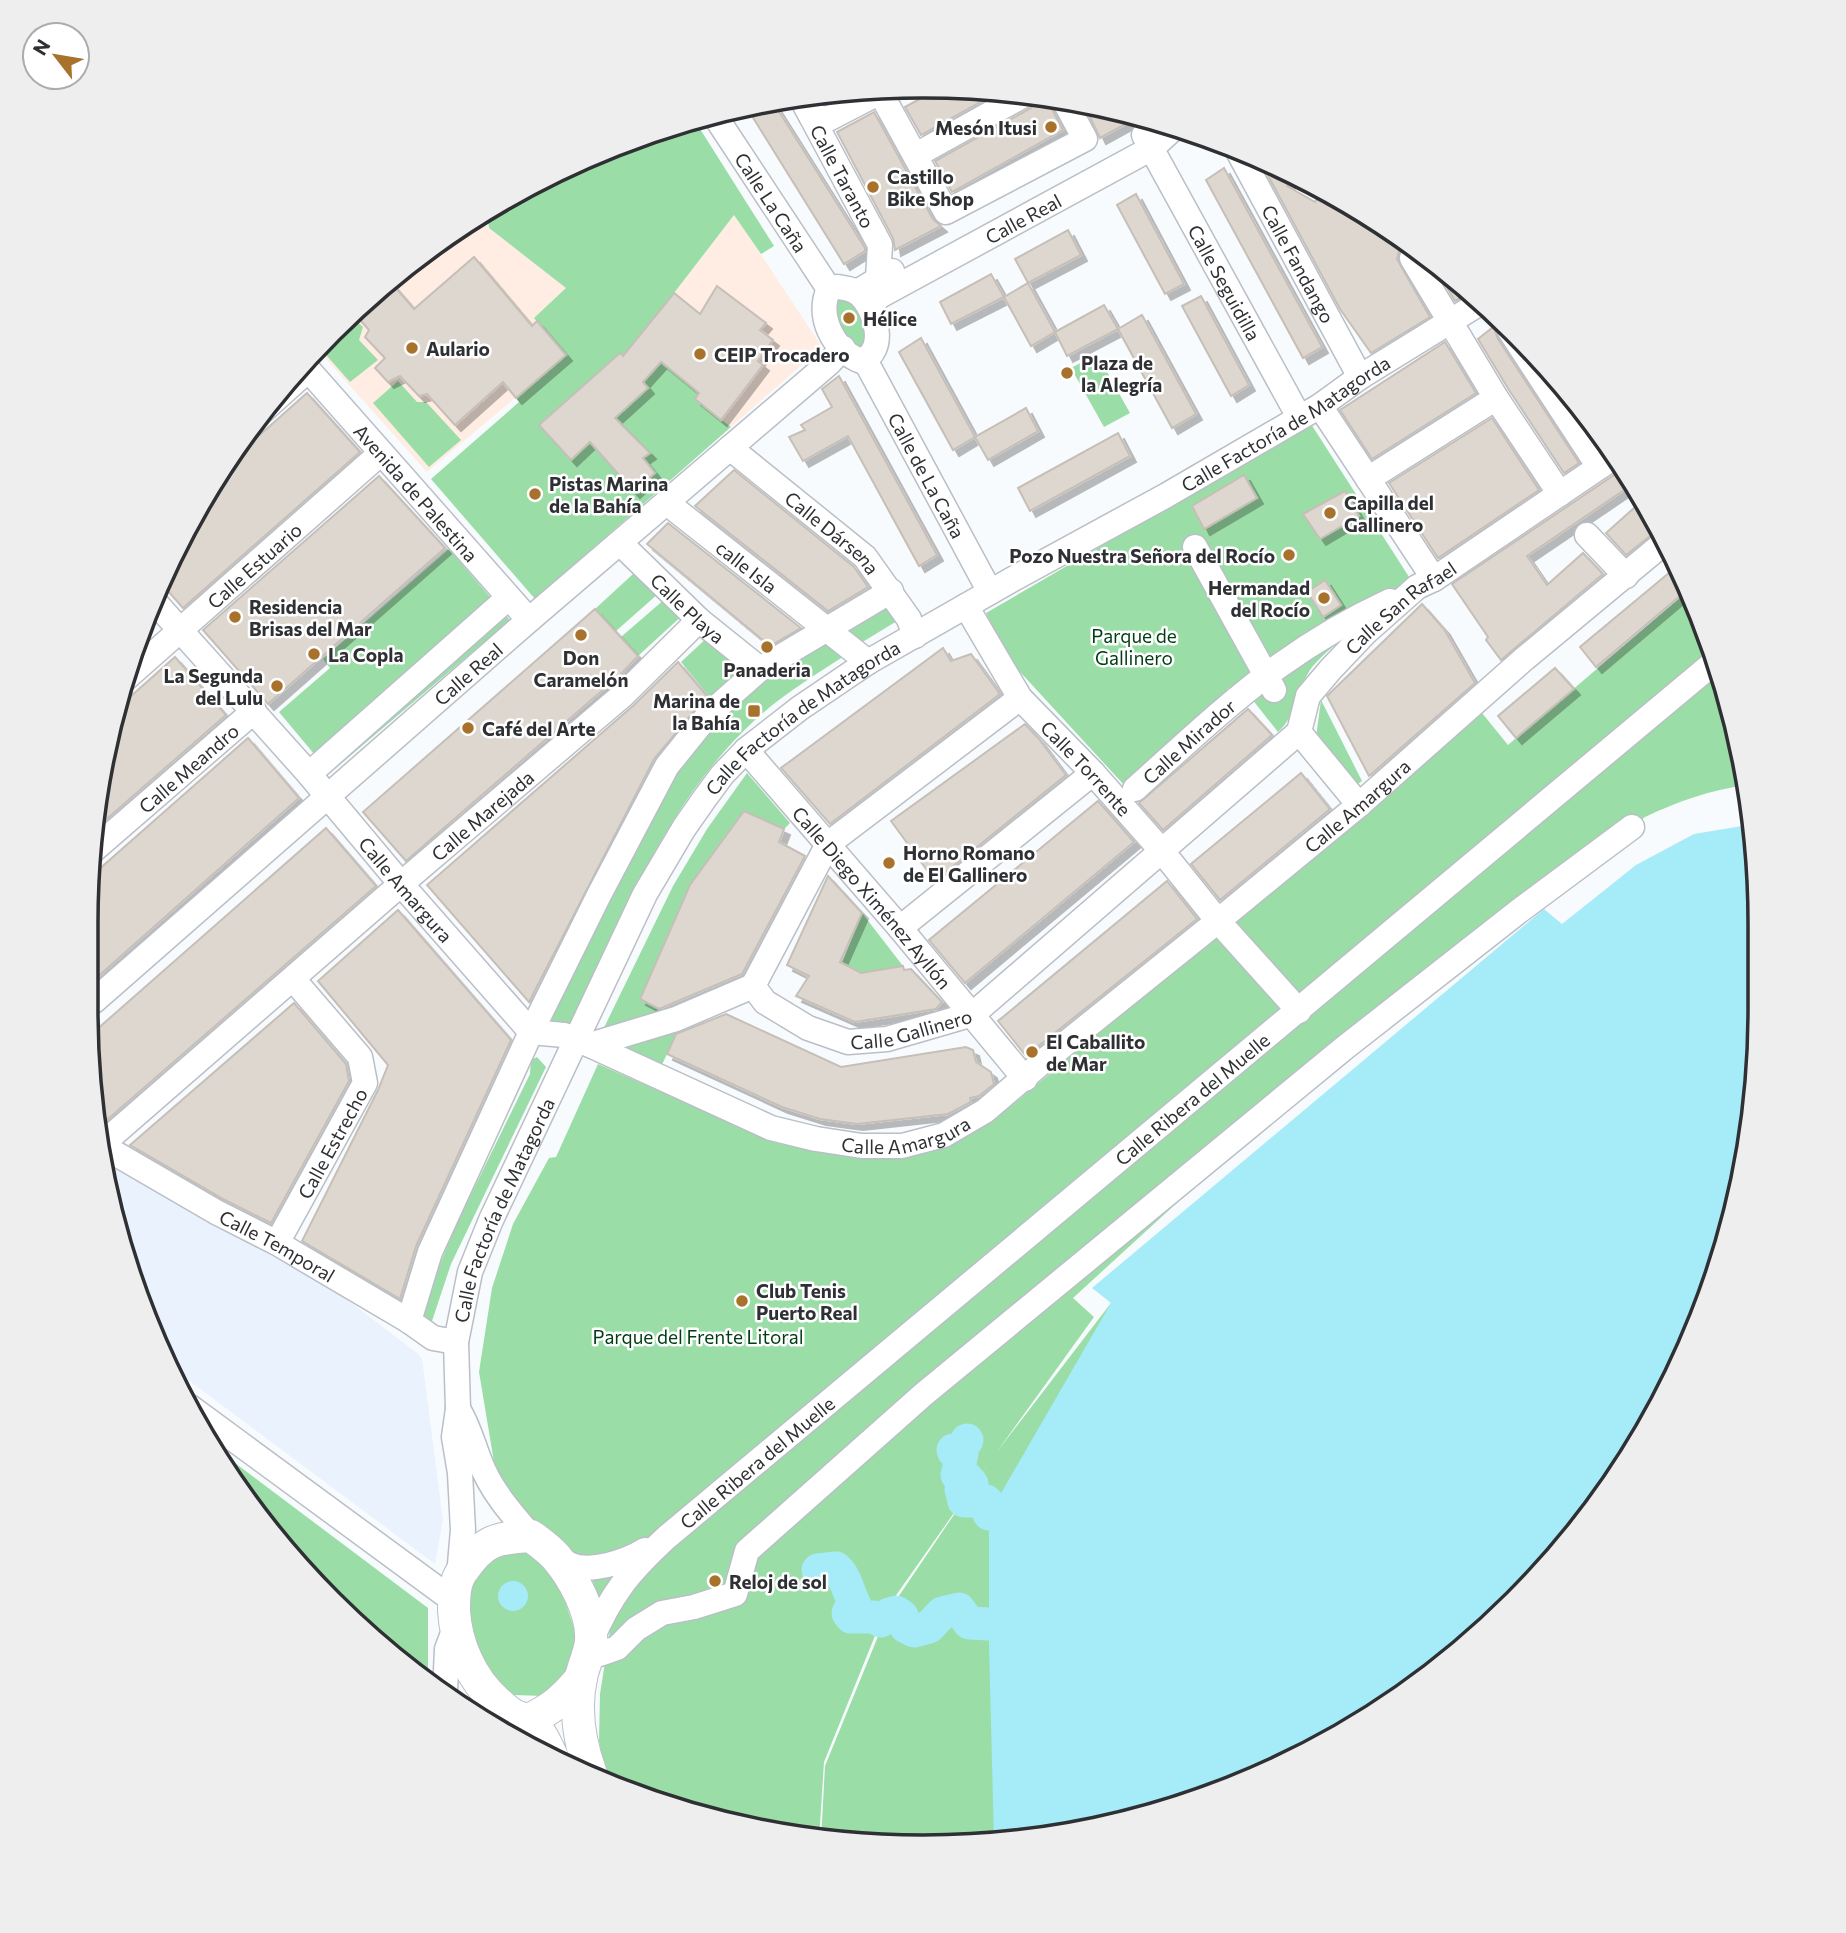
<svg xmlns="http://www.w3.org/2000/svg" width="1846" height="1933" viewBox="0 0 1846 1933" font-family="Commissioner,sans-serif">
	<defs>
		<filter id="shadow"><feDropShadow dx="6" dy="6" stdDeviation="0" flood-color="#0004"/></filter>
	</defs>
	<rect width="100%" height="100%" fill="#f8fbfe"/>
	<path fill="#e9f2fd" d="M101 1158 342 1296 417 1353 422 1359 443 1520 435 1564 168 1365 150 1331 102 1174Z"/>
	<g fill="#ffede3">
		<path d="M734 214 822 347 731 427 630 347Z"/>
		<path d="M476 218 567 288 566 355 427 472 318 350 371 293Z"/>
	</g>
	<g fill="#9adda6">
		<path d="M695 121 774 246 761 254 734 215 674 293 653 371 661 362 699 393 696 400 731 427 535 599 431 479 519 402 516 398 566 355 534 318 566 288 489 228 488 222 480 216 502 199 507 206 511 205 556 174 654 130Z"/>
		<path d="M841 298 854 303 871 339 861 348C839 338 838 324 835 302Z"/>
		<path d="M350 316 363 327 359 340 378 360 350 382 320 348Z"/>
		<path d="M1097 354 1130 413 1104 427 1071 368Z"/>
		<path d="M398 381 417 402H426L461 440 429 467 373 403Z"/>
		<path d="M1311 424 1411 580 1245 686 1228 688 1219 705 1125 786 1009 660 986 613Z"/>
		<path d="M449 549 510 620 330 773 279 712 330 668 323 659Z"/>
		<path d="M633 574 659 593 616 631 595 609Z"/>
		<path d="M1688 591 1716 654 1746 785C1711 790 1676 802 1645 817L1395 1003 1073 1298 1094 1317 996 1453 1111 1303 1696 1331 1619 1475 1475 1639 1342 1735 1192 1803 1032 1840H821L825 1766 888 1612 989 1463 885 1611 824 1762 819 1840 654 1803 607 1782 599 1741 600 1694 611 1624 598 1599 591 1575 521 1510 495 1468 479 1372 492 1288 513 1224 549 1158 556 1157 598 1064 777 1143 858 1158 912 1155 998 1117 1482 713 1508 745Z"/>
		<path d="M666 598 686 612 638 656 621 637Z"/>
		<path d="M883 604 897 621 856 646 839 631Z"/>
		<path d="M1353 629C1340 641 1324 653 1313 666 1297 686 1297 716 1278 732L1248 694Z"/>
		<path d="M710 635 750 664 710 697 681 662Z"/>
		<path d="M829 642 846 655C815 675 782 695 755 720 666 802 620 920 570 1028L542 1027 662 794 711 720 764 675Z"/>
		<path d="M1321 700 1362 781 1351 789 1315 744Z"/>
		<path d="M747 773 790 823 784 829 744 811 690 885 640 998 674 1017 680 1026 659 1071 597 1042 673 886 707 829Z"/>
		<path d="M862 913 903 966 861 973 842 963Z"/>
		<path d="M537 1057 546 1067 451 1264 429 1330 417 1319 457 1223 530 1074 531 1060Z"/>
		<path d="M211 1445 428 1608V1680L371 1639 227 1475Z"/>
		<path d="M519 1548 541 1560 560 1586 577 1637 566 1678 543 1696 514 1695 488 1674 473 1639 468 1608V1585L490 1551Z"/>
	</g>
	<g fill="#a6ebf8">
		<path d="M1754 824 1760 1010 1744 1174 1696 1331 1619 1475 1475 1639 1342 1735 1192 1803 1032 1840H994L989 1646V1514L1111 1303 1092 1288 1544 909 1562 924 1636 865 1694 834Z"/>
		<circle cx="513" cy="1596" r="15"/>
	</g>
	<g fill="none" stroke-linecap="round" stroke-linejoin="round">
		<g stroke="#a6ebf8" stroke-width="33">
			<path d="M967 1440 962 1448 953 1450 954 1452 959 1451 962 1454 957 1475 967 1478 972 1484 961 1489 964 1501H986L990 1505 989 1514"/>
			<path d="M818 1570 836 1568C846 1577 848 1591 854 1603L848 1613 851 1617H874L881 1621 889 1614 896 1612 902 1616 906 1627 914 1631 929 1627 942 1613 959 1609 969 1623 989 1624"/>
		</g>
	</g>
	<g fill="#ded7d0" stroke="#c6bfb8" stroke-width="2" filter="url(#shadow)">
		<path d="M978 88 1000 91 921 135 905 107 938 89Z"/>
		<path d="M1038 98 1051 100 1052 109 1063 130 952 192 935 161 1031 108Z"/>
		<path d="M773 102 865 248V251L844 264 747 108Z"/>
		<path d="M1084 105 1140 114 1142 115 1100 138Z"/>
		<path d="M874 112 933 219 941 226 895 250 893 238 837 132Z"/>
		<path d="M1259 159 1295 173 1287 186 1315 202 1323 190 1407 243 1399 251 1397 259 1430 317 1371 353 1340 309Z"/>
		<path d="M1224 168 1322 347 1303 358 1206 180Z"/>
		<path d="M1136 194 1184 284 1165 294 1117 205Z"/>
		<path d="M1068 230 1081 255 1028 283 1015 259Z"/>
		<path d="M474 257 532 326 537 321 566 355 516 398 503 382 455 425 427 394 419 396 400 376 388 382 375 368 385 358 365 337 369 330 353 312 371 293 389 280 414 309Z"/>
		<path d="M1433 259 1447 272 1469 292 1455 301 1431 261Z"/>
		<path d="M991 274 1004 297 951 324 940 302Z"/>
		<path d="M1028 283 1055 332 1031 346 1004 297Z"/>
		<path d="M717 286 766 323 760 330 773 340 758 361 763 365 721 420 695 399 699 393 661 362 643 382 648 388 615 418 650 453 643 458 655 473 634 492 590 442 571 460 539 425 620 353 623 356 674 293 700 314Z"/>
		<path d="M1201 296 1249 385 1231 396 1182 306Z"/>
		<path d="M1104 305 1118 329 1067 356 1055 332Z"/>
		<path d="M1142 315 1196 414 1172 428 1118 329Z"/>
		<path d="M1497 324 1495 331 1498 339 1579 463 1564 473 1509 390 1478 339Z"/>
		<path d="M921 338 975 437 953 450 899 352Z"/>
		<path d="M1445 342 1476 393 1372 459 1340 410Z"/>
		<path d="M839 376 937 555 919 566 848 436 803 461 789 437 805 430 801 425 832 407 822 389Z"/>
		<path d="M307 393 360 452 183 608 161 583 172 552 227 464Z"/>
		<path d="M1026 408 1038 431 988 460 975 437Z"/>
		<path d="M1492 418 1539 490 1438 558 1389 483Z"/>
		<path d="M1118 433 1130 456 1030 511 1018 488Z"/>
		<path d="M1623 469 1633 484 1527 556 1547 585 1583 553 1603 574 1501 660 1486 640 1488 637 1452 584Z"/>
		<path d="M734 470 854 567 868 587 828 611 695 506Z"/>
		<path d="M1244 475 1257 498 1204 529 1192 506Z"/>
		<path d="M379 476 445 548 268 704 203 630Z"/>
		<path d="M1345 491 1359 516 1320 539 1303 514Z"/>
		<path d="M1644 499 1659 529 1626 555 1606 533Z"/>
		<path d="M668 523 801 628 770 646 647 544Z"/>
		<path d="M1676 567 1687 590 1596 667 1580 647Z"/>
		<path d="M1325 580 1341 605 1323 617 1307 592Z"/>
		<path d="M1422 604 1444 629 1475 683 1369 776 1327 696Z"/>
		<path d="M595 609 638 656 620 675 406 861 363 812Z"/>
		<path d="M943 648 951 661 971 654 1000 694 830 824 781 768Z"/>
		<path d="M175 657 226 715 94 830 113 712Z"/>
		<path d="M678 662 707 696 654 759 529 1002 427 885 634 705Z"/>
		<path d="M1555 668 1574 689 1516 738 1498 716Z"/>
		<path d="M1248 709 1272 735 1163 830 1139 803Z"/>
		<path d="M1025 724 1039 739 1066 775 935 881 891 821Z"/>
		<path d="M248 738 299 798 93 981 88 879Z"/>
		<path d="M1301 773 1330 809 1220 900 1191 864Z"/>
		<path d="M1098 801 1134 842 965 983 929 940Z"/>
		<path d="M744 811 784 829 779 842 805 856 742 974 659 1009 640 999 690 885Z"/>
		<path d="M326 828 376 886 100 1126 95 1031Z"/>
		<path d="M828 876 862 913 840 962 861 973 903 966 904 970 911 969 942 1002 936 1009 855 1022 796 996 809 976 787 965Z"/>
		<path d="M1167 881 1197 919 1026 1056 998 1021Z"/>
		<path d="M398 910 511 1040 416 1246 400 1299 302 1241 378 1090 388 1065 318 981Z"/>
		<path d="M294 1003 346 1064 349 1081 271 1223 225 1200 130 1145Z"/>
		<path d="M726 1014 841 1067 966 1047 973 1050 976 1062 991 1072 994 1084 979 1096 970 1098 971 1102 948 1114 857 1124 820 1119 782 1107 667 1054 676 1034Z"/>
	</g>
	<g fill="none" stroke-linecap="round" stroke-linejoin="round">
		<g stroke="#babfc7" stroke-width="27">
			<g id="minor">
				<path d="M880 92 946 212 1085 139 1065 102"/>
				<path d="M800 96 811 116 828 119 882 91"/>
				<path id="s1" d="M715 116 829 289"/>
				<path id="s2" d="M811 116 880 245 878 279"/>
				<path id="s3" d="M1144 135 1299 417"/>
				<path id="s4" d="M1238 151 1360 377"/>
				<path d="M916 155 1024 95"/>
				<path d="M1421 251 1412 258 1496 398 1560 494"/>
				<path d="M837 287C844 288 853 289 859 294 876 309 888 351 861 361 833 351 816 315 829 289Z"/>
				<path d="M857 292 892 271"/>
				<path id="s5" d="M871 308 878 297 1152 148 1175 127"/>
				<path d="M1510 331 1599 467"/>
				<path id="s6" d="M865 360 990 592"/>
				<path id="s7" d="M304 365 529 620"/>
				<path d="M1320 406 1434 579"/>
				<path d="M258 415 308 370"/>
				<path id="s8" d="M730 448 865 557 909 619 915 636"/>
				<path d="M1368 479 1496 398"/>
				<path id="s9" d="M667 503 868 662"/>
				<path d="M1587 535 1626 576"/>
				<path id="s10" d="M620 543 699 620 760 669"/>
				<path d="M1195 547 1274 690"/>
				<path id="s11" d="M154 601 309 774 401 884 531 1032 564 1035 590 1045 771 1128 816 1139 862 1146H902L944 1135 985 1111 1040 1064 1218 921 1359 805 1524 659 1665 542"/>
				<path id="s12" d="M966 606 1020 698 1093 773 1161 850 1218 921 1299 1011"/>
				<path id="s13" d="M125 679 381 453"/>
				<path id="s14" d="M1020 698 828 844 753 986 765 1002 808 1028 848 1042 887 1039 973 1014 1299 732"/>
				<path id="s15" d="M1299 732 1308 696 1330 670 1365 633 1417 587 1434 579 1614 457"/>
				<path d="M1299 732 1359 805"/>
				<path id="s16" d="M746 750 900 928 1025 1079"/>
				<path d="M309 774 508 598"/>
				<path id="s17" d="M1135 789C1182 747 1228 703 1279 666 1314 641 1351 619 1390 601"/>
				<path id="s18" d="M90 853 254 711"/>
				<path d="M900 928 1093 773"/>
				<path id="s19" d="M94 1001 529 620 828 364 843 348"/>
				<path d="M590 1045 676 1019 753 986"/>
				<path id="s20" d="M101 1145 401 884 624 694 699 620"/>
				<path id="s21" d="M101 1145 218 1213 277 1243 409 1321 433 1338 456 1342"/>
				<path id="s22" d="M277 1243 365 1083 360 1057 293 979"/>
				<path d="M409 1321 430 1252 531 1032 599 895 667 766 709 714 760 669 891 591"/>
				<path d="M190 1407 454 1601"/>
				<path d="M458 1409C468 1425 472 1441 479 1459 490 1489 510 1512 531 1536"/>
				<path d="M555 1555C559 1558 564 1562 569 1564 590 1574 627 1561 645 1550"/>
				<path id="s23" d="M459 1576 463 1530 460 1473 454 1437 458 1409 456 1342 470 1272 491 1220 645 894 684 828 705 798 722 775 746 750 800 708 868 662 1013 579 1167 495 1320 406 1360 377 1480 303"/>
				<path id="s24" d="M591 1641C611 1594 629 1572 667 1537L1717 660"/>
				<path d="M600 1654 617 1648 636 1629 662 1613 694 1607 735 1594 747 1551 924 1394 1343 1049 1519 911 1632 827"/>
				<path d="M445 1692 447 1649 455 1628"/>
			</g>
		</g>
		<g stroke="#babfc7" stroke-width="34">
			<g id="major">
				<path d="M528 1720C551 1710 566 1697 581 1678"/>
				<path d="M552 1757C547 1746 539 1728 529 1721 527 1720 520 1718 518 1717 511 1715 503 1707 497 1702 471 1679 456 1644 454 1611 454 1596 454 1582 463 1570 484 1540 496 1538 531 1536 539 1542 549 1549 556 1557 574 1578 593 1613 591 1641 590 1654 583 1666 581 1678 574 1710 580 1744 591 1774"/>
			</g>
		</g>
		<use href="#minor" stroke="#fff" stroke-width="24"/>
		<use href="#major" stroke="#fff" stroke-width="32"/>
	</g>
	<g fill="#a8722c" stroke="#fff" stroke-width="2.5">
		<circle cx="1051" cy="127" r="7"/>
		<circle cx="873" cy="187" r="7"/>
		<circle cx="849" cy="318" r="7"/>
		<circle cx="412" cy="348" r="7"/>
		<circle cx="700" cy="354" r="7"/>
		<circle cx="1067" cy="373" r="7"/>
		<circle cx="535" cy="494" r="7"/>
		<circle cx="1330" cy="513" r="7"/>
		<circle cx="1289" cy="555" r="7"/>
		<circle cx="1324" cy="598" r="7"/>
		<circle cx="235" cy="617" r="7"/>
		<circle cx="581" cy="635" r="7"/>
		<circle cx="767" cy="647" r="7"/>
		<circle cx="314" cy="654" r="7"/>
		<circle cx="277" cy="686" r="7"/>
		<rect x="747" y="704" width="14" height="14" rx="3.5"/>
		<circle cx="468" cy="728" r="7"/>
		<circle cx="889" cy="863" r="7"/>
		<circle cx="1032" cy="1052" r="7"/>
		<circle cx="742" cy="1301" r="7"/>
		<circle cx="715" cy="1581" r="7"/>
	</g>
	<g text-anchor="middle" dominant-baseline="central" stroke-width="5" stroke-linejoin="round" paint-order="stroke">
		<g font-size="19" font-weight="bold" fill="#2e3033" stroke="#fff" text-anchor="start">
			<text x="1037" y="127" text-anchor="end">Mesón Itusi</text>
			<text x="887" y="176">Castillo<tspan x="887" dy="22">Bike Shop</tspan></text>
			<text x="863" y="318">Hélice</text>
			<text x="426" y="348">Aulario</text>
			<text x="714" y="354">CEIP Trocadero</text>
			<text x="1081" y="362">Plaza de<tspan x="1081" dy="22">la Alegría</tspan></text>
			<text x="549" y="483">Pistas Marina<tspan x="549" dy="22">de la Bahía</tspan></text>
			<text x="1344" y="502">Capilla del<tspan x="1344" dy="22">Gallinero</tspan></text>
			<text x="1275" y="555" text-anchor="end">Pozo Nuestra Señora del Rocío</text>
			<text x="1310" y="587" text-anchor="end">Hermandad<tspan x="1310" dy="22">del Rocío</tspan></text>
			<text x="249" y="606">Residencia<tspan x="249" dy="22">Brisas del Mar</tspan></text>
			<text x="328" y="654">La Copla</text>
			<text x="581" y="657" text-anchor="middle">Don<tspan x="581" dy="22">Caramelón</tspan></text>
			<text x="767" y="669" text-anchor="middle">Panaderia</text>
			<text x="263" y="675" text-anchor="end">La Segunda<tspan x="263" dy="22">del Lulu</tspan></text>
			<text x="740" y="700" text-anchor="end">Marina de<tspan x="740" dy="22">la Bahía</tspan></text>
			<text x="482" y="728">Café del Arte</text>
			<text x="903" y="852">Horno Romano<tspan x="903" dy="22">de El Gallinero</tspan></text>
			<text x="1046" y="1041">El Caballito<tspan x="1046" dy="22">de Mar</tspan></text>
			<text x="756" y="1290">Club Tenis<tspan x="756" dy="22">Puerto Real</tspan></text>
			<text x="729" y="1581">Reloj de sol</text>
		</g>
		<g font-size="19" fill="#2e3033" stroke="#fff">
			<text stroke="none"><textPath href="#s2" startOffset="68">Calle Taranto</textPath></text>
			<text stroke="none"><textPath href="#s1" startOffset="103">Calle La Caña</textPath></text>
			<text stroke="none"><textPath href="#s5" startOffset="178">Calle Real</textPath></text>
			<text stroke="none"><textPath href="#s4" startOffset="128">Calle Fandango</textPath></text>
			<text stroke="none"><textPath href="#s3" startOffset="168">Calle Seguidilla</textPath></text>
			<text stroke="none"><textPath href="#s23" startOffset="1531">Calle Factoría de Matagorda</textPath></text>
			<text stroke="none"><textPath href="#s6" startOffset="131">Calle de La Caña</textPath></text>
			<text stroke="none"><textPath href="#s7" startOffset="170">Avenida de Palestina</textPath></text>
			<text stroke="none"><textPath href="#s8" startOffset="133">Calle Dársena</textPath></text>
			<text stroke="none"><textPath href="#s13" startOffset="172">Calle Estuario</textPath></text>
			<text stroke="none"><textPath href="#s9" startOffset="102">calle Isla</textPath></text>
			<text stroke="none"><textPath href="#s10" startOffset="94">Calle Playa</textPath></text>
			<text stroke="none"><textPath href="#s15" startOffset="166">Calle San Rafael</textPath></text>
			<text stroke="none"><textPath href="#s19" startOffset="497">Calle Real</textPath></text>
			<text stroke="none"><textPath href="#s23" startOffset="964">Calle Factoría de Matagorda</textPath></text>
			<text stroke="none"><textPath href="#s17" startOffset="72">Calle Mirador</textPath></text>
			<text stroke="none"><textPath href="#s12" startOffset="203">Calle Torrente</textPath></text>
			<text stroke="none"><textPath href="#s18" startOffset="130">Calle Meandro</textPath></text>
			<text stroke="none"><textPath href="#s11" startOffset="1538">Calle Amargura</textPath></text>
			<text stroke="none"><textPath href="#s20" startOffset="504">Calle Marejada</textPath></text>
			<text stroke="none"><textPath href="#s11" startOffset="383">Calle Amargura</textPath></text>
			<text stroke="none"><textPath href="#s16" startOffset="194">Calle Diego Ximénez Ayllón</textPath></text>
			<text stroke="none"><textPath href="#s14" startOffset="579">Calle Gallinero</textPath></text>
			<text stroke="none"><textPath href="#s24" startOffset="814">Calle Ribera del Muelle</textPath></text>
			<text stroke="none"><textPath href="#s11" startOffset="971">Calle Amargura</textPath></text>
			<text stroke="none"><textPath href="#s22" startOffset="114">Calle Estrecho</textPath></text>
			<text stroke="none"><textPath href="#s23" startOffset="376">Calle Factoría de Matagorda</textPath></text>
			<text stroke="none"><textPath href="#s21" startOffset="203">Calle Temporal</textPath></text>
			<text stroke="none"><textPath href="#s24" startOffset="247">Calle Ribera del Muelle</textPath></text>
		</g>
		<g font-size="19" fill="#003c14" stroke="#fff">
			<text x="1134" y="635">Parque de<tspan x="1134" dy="22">Gallinero</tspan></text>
			<text x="698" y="1336">Parque del Frente Litoral</text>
		</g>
	</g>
	<path d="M0 0H1846V1933H0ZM923 98H923A825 825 0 0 1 1748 923V1010A825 825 0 0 1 923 1835H923A825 825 0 0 1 98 1010V923A825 825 0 0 1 923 98Z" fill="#eeeeef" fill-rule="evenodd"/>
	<path fill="none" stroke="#2e3033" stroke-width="3.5" d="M923 98H923A825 825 0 0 1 1748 923V1010A825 825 0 0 1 923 1835H923A825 825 0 0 1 98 1010V923A825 825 0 0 1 923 98Z"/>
	<g transform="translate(56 56) rotate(301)"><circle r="33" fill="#ffffff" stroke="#abacad" stroke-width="2"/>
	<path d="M0-5L12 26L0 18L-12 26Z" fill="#a8722c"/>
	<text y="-10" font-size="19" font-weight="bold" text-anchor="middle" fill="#2e3033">N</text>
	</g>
</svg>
